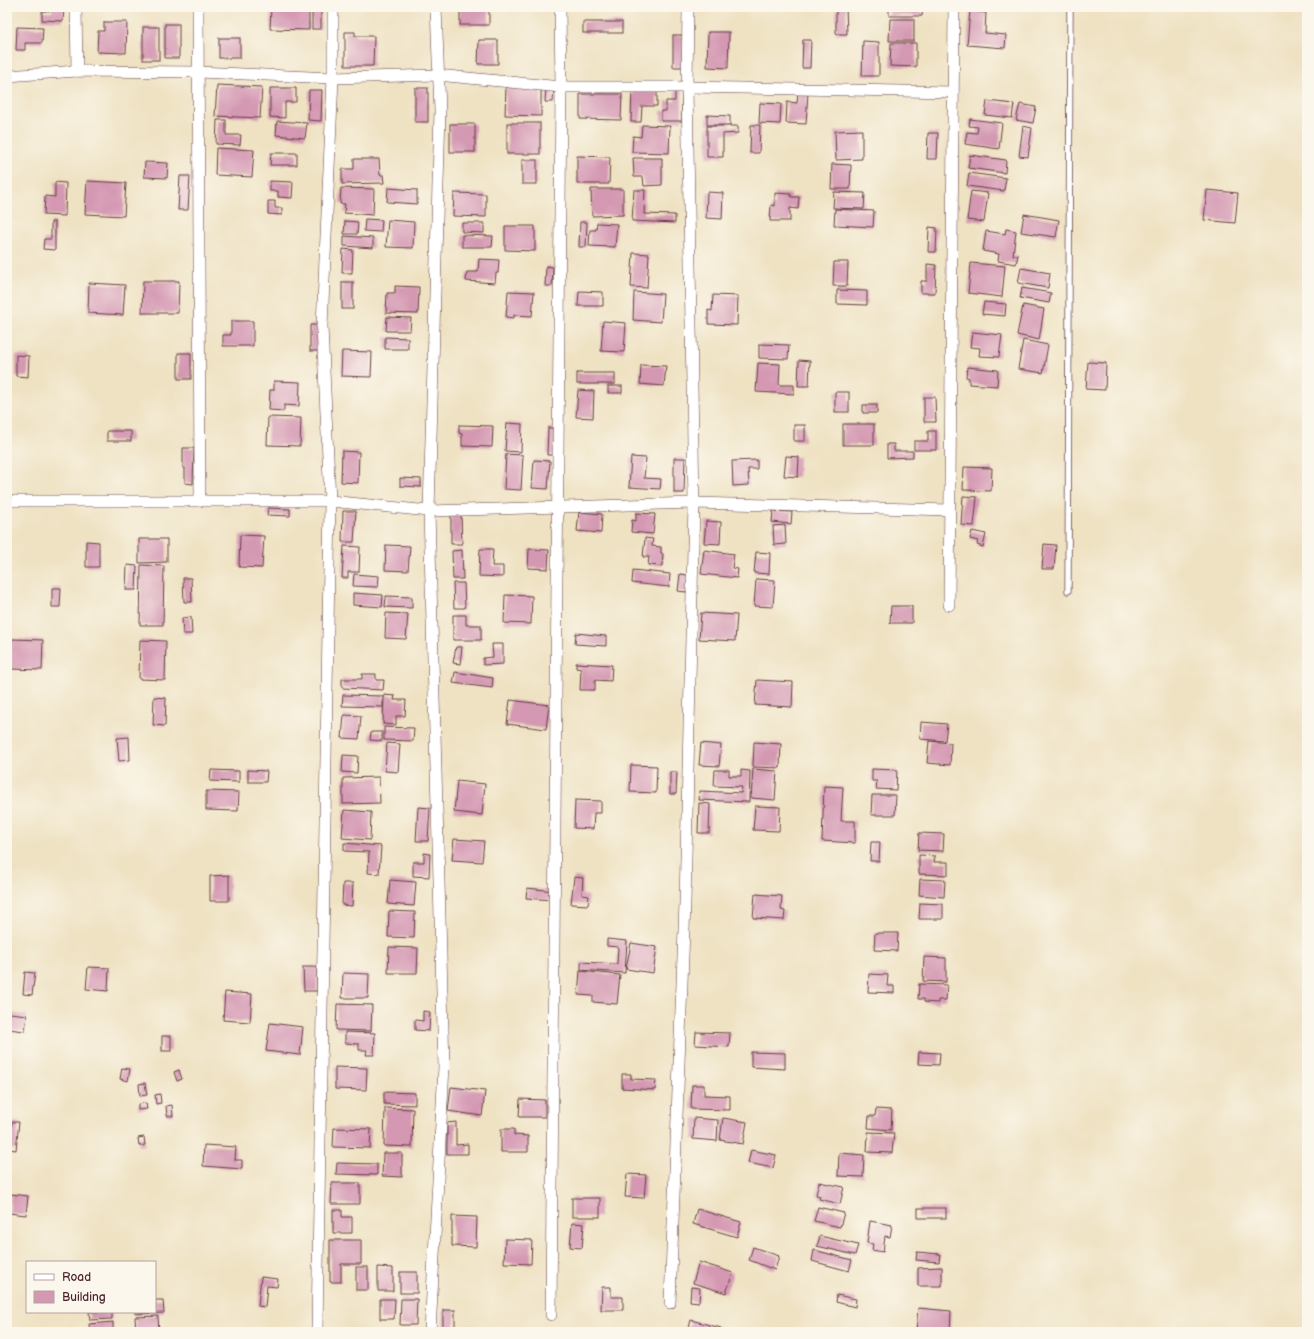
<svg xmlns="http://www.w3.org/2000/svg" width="1314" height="1339" viewBox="0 0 1314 1339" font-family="'Balsamiq Sans',sans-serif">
	<rect width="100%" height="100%" fill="#fbf7ec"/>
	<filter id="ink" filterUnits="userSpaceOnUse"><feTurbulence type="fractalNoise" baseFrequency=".025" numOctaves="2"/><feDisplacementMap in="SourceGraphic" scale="8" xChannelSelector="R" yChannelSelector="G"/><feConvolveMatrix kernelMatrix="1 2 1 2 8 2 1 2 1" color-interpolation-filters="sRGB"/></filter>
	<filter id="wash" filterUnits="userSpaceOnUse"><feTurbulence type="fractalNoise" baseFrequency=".012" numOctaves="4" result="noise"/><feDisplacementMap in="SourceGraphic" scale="16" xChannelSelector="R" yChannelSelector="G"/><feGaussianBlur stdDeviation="0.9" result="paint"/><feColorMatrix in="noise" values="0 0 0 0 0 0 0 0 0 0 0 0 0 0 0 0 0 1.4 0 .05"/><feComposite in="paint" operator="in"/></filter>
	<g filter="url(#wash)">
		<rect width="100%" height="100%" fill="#efe2c3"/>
		<g id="blocks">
			<g fill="#d498b2">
				<path d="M52 7H64L63 21 42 20V11H52Z"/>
				<path d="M271 7H309V30L270 29Z"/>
				<rect x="312" y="7" width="9" height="22"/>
				<rect x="460" y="7" width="29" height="18"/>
				<path d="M836 7H846L847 34H836Z"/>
				<path d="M889 7H923L922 16H889Z"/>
				<path d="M970 11 986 13 985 33 1006 35 1005 48 967 45Z"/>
				<path d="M890 19H914V41H889Z"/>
				<path d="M104 22H127L126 53 97 52 98 31H104Z"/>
				<rect x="583" y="22" width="39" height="11"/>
				<rect x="165" y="24" width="14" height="34"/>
				<path d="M17 27 43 28 42 43H25V50H16Z"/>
				<rect x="143" y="27" width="16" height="33"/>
				<path d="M345 32H355V36H374L373 66H345Z"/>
				<path d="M708 32H729L728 68 707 67Z"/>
				<rect x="673" y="35" width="10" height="32"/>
				<rect x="219" y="38" width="21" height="20"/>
				<path d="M479 40H498V64H478Z"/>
				<path d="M803 40H811L810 68H802Z"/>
				<path d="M863 41 879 42V76H862Z"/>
				<path d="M891 43H916V67L890 66Z"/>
				<path d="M217 85 262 87 260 118 215 116Z"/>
				<path d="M506 87H541V116L505 115Z"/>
				<path d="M270 88H296V102H285V118L270 117Z"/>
				<rect x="415" y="88" width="13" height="34"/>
				<path d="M546 88H554L553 102H545Z"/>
				<path d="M632 89 657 90V106H642L641 122H631Z"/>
				<path d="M675 89H682V121H661V111H666V101H675Z"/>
				<path d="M309 90H322L321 121 308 120Z"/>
				<path d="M798 92H808L806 124 786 123 787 102 797 103Z"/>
				<path d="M580 94H622L621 120 580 119Z"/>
				<path d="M987 101 1014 104 1012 118 985 115Z"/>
				<path d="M760 103 781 104 780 124 759 123Z"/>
				<path d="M1020 104 1036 107 1033 123 1016 120Z"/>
				<path d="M707 115 730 116V125H707Z"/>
				<path d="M970 119 1002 123 999 149 965 144 967 132 977 133 978 127 969 126Z"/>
				<path d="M217 120H226V135H241L240 145 216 144Z"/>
				<path d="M277 121 307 123 305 138 276 135Z"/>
				<rect x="507" y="123" width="33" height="31"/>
				<rect x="450" y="124" width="25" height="28"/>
				<path d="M642 125 670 126 669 153 632 152 633 136 641 137Z"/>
				<path d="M751 125H760L759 153H750Z"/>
				<path d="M707 126H738V133L723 134V157H707Z"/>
				<path d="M1023 126 1032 128 1028 157 1019 156Z"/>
				<path d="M862 130V159L836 160 835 131Z"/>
				<path d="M928 133H938L937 159H927Z"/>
				<path d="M216 148 254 150 252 177 215 175Z"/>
				<path d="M271 153H297V165H270Z"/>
				<path d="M970 155 1006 160 1005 173 968 168Z"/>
				<path d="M577 156 610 157 609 184H577Z"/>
				<path d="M633 158H662V185L644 186 643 177H634Z"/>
				<path d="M354 159H379L380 175H383L384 183 342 184V169H354Z"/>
				<rect x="522" y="160" width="15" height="24"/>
				<path d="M145 162 168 163 167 178 144 177Z"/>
				<path d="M832 164 851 165 850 189H831Z"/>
				<path d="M969 173 1006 178 1004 191 967 186Z"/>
				<path d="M180 176H190L188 210H178Z"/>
				<path d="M87 181 126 183 124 216 85 214Z"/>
				<path d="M270 181 293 182 292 198 278 197V191H270Z"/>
				<path d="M55 182 66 183 65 216 44 215 45 196 55 197Z"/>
				<path d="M341 188 374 189 373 215 344 213 345 204H340Z"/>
				<path d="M388 188 417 190V204L387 202Z"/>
				<path d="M591 189H623V215L592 216Z"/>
				<path d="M634 190H645L644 214 675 215V223L632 221Z"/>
				<path d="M1207 190 1238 193 1235 223 1204 220Z"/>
				<path d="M971 191 988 193 984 222 967 220Z"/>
				<path d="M707 192 723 193 722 219 706 218Z"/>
				<path d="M834 192 865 193 864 209 833 208Z"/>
				<path d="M454 193 486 194V217L453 216Z"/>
				<path d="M775 193 791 194V197H799L798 209 790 208V221H770L771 205 775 206Z"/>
				<path d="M268 201H275V208H282V215L268 214Z"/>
				<path d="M835 209 874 211 873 227 834 225Z"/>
				<path d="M1024 214 1059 220 1056 237 1021 232Z"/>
				<path d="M365 219 382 220 381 232 364 231Z"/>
				<path d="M388 220 414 222 413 248 386 247Z"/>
				<path d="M345 221 358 222 357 234H344Z"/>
				<path d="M51 222H55V250L43 249 44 239H51Z"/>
				<path d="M580 222H587L586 247H579Z"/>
				<path d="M462 223H484V233L462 232Z"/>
				<path d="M597 223 617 224 615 247 589 246 590 230H596Z"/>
				<path d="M505 226H535V251L505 250Z"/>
				<path d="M929 227 937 228 936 252H928Z"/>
				<path d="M1006 229 1016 231 1013 255H1018L1016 264 998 261 999 254 983 251 986 231 1005 234Z"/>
				<path d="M462 235 493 236 492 247H462Z"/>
				<path d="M344 236 373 238V248L344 246Z"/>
				<path d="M343 249 353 250 352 273H342Z"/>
				<path d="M633 253 649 254 647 288 631 287Z"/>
				<path d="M479 259 499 260 498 273H496L495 283 466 281 467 272H478Z"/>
				<path d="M834 262H848L847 286H833Z"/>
				<path d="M971 263 1005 266 1002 297 968 293Z"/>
				<path d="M927 264 936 265 935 293H921V281H927Z"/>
				<path d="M546 266 553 267 552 286H545Z"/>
				<path d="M1021 268 1050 273 1048 288 1018 283Z"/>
				<path d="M143 281H179L178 313H142Z"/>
				<rect x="342" y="282" width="11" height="27"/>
				<path d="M89 283 125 285 123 315 88 313Z"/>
				<path d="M395 286 419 287 418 314 386 313 387 293H395Z"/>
				<path d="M1022 288 1051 293 1049 303 1020 298Z"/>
				<path d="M837 290 867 291V305L837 304Z"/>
				<path d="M508 291 534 292 532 316 514 315V318L506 317Z"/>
				<path d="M579 291 603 292V306H578Z"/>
				<path d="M634 292 663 294 661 322 633 320Z"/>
				<path d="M713 295 738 296 737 325 708 324V310L712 311Z"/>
				<path d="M984 302 1006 304 1005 316 982 314Z"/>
				<path d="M1023 305 1044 309 1039 340 1017 335Z"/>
				<path d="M387 317 411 318 410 331H386Z"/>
				<path d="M231 321H253V346H223V335H231Z"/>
				<path d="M603 321 626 323 624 352 601 351Z"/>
				<path d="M310 325H318L319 351H310Z"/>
				<path d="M972 332 1002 335 999 357 979 356 980 348 970 347Z"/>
				<path d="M385 337 408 338V349H385Z"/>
				<path d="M1023 340 1048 345 1043 373 1018 369Z"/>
				<path d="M759 344 789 345 788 359 759 358Z"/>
				<path d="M342 351 372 352 371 377 341 376Z"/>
				<rect x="178" y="353" width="13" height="26"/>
				<path d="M16 355 29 356 28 377 16 376Z"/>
				<path d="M799 360 810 361 809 386H798Z"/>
				<path d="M1088 362 1106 363 1105 390 1086 389Z"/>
				<path d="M758 363 780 364 779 385H794V394L756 392Z"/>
				<path d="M641 365 666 366 664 386 640 384Z"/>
				<path d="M967 367 998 370 997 386 969 384V378L966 377Z"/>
				<rect x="577" y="373" width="38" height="11"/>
				<path d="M274 381 300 382 299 406 284 405V411L269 410 270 390H274Z"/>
				<rect x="608" y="386" width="14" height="7"/>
				<path d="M578 390 594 391 593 418 576 417Z"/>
				<rect x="835" y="392" width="14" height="20"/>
				<rect x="7" y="396" width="3" height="16"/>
				<path d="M924 397H935L936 422H924Z"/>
				<rect x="863" y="405" width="14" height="8"/>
				<path d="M268 417 301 418 300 446 267 445Z"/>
				<path d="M507 423 522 424 521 452 505 451Z"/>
				<rect x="843" y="424" width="31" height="21"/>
				<path d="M459 425 493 426 492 447 462 446V434L459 433Z"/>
				<rect x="794" y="425" width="11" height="16"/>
				<path d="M548 428H556L554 455H547Z"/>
				<rect x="107" y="431" width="24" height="10"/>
				<path d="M928 431H936V450H914V441H928Z"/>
				<path d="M887 444H894V451H913V457L887 458Z"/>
				<path d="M183 448H194L193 484 185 483V468H183Z"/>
				<path d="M342 451 359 452 358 483 341 482Z"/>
				<path d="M506 454 523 455 521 490 504 489Z"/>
				<path d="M786 456 799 457 798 477 784 476Z"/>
				<path d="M631 457 646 458 644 478 661 479 660 489 629 487Z"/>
				<path d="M674 458H685L684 493H674Z"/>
				<path d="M534 460 550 461 548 489 532 488Z"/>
				<path d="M757 460V469H748L749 485 733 486 732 461Z"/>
				<path d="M964 467 992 468 991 491 963 490Z"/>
				<path d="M400 478 421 479V487L400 486Z"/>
				<path d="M963 496 977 497 974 526 961 525Z"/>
				<path d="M268 508 290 509V516L267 515Z"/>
				<path d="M343 511H356L354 542H342Z"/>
				<path d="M773 511 792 512 791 524 772 522Z"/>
				<path d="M579 512 602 514 601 533 577 531Z"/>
				<path d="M636 513 655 514 653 534 631 532 632 520 636 521Z"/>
				<path d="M451 515H461L462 544H451Z"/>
				<path d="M706 521 721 522 720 544 704 543Z"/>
				<path d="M785 525 786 544 774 545 773 526Z"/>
				<path d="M972 531 986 534 983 547 977 545 978 541 970 539Z"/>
				<path d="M240 535 264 536 262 568 239 567Z"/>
				<path d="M645 538 653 539 652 546 661 547V553L663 554 662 566 648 565 649 557H643Z"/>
				<path d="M139 539H167V562L139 563Z"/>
				<path d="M86 541 99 542V567H86Z"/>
				<path d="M1044 544 1056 545 1054 569H1042Z"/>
				<path d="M386 545 410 546 408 571 385 570Z"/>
				<path d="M344 546 360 547 359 572H348V578H342Z"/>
				<path d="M480 549H493L492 566H503V577L479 576Z"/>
				<path d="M529 549 549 550 548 569 528 568Z"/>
				<path d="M462 550 463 579H453L452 551Z"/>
				<path d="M704 550 734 554 732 568 738 569 737 578 701 574Z"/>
				<path d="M756 552 770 553 769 574 754 573Z"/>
				<path d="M127 565 137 566 136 590H126Z"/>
				<path d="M141 565 164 566 163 625H140Z"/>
				<path d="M633 570 670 574 669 587 632 583Z"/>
				<path d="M354 574 379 576 378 587 353 586Z"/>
				<path d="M680 574 688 575 686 592 678 591Z"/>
				<path d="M183 578H191L192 602H184Z"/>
				<path d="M756 579 775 580 773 607 754 606Z"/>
				<path d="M453 583H464L465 608H454Z"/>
				<path d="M52 588H61L60 607H52Z"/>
				<path d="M353 593 383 595 382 607 353 605Z"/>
				<path d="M505 595 532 596 531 624 504 623Z"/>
				<path d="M386 596 412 597V608L385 607Z"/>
				<path d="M891 606H912V623H890Z"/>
				<path d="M386 613 408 614 406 639 385 638Z"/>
				<path d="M701 613 737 615 735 641 699 639Z"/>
				<path d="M453 615H466V625H481V640H453Z"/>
				<path d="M191 617 192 634H183L182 618Z"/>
				<path d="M576 633 606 636V646L575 644Z"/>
				<path d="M12 639 43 640 42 670 11 669Z"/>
				<path d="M140 640 166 641 165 680 139 679Z"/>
				<path d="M492 644H503V664L483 665V658L493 657Z"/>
				<path d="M456 647H462L460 664 453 663Z"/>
				<path d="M576 663 612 665 611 681 595 680V690H580L581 669 576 668Z"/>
				<path d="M455 672 493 678 492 688 453 683Z"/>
				<path d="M362 674H376V680H384L383 690 342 688V679H362Z"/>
				<path d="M757 680 793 682 792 707 755 705Z"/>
				<path d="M343 695 383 696V707L342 706Z"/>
				<path d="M384 695 395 696 394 700H406L405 716H396V725L383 724Z"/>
				<path d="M154 697 166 698 165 726 153 725Z"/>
				<path d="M510 700 549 705 546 729 507 724Z"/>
				<path d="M344 715 361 716 359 739 342 738Z"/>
				<path d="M921 722 947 724 945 741 920 739Z"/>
				<path d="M384 727 414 728 413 741 384 740Z"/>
				<path d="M371 732H382V741L370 740Z"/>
				<path d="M129 737 130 760 119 761 117 738Z"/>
				<path d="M929 741 951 743 950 765 927 763Z"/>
				<path d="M754 742 781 744 780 768 753 767Z"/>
				<path d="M387 743 400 744 398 772 385 771Z"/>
				<path d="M701 743 721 745 719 766 699 765Z"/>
				<path d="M343 755 358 756 357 773 342 772Z"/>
				<path d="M631 765 657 766 656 793 630 792Z"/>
				<path d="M753 769 777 771 775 800 751 798Z"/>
				<path d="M872 769 897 770 896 790 876 789 877 781H872Z"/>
				<path d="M211 770 239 771V782L210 781Z"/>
				<path d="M248 770 267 771 266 782H248Z"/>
				<path d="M715 770H729V776H741V770L750 771 749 802 699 800 700 791 741 793 742 787 714 786Z"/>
				<path d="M670 772H677L676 794H670Z"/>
				<path d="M379 777 380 803 343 804V778Z"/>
				<path d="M457 781 485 784 482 815 454 812Z"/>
				<path d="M824 786 843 787 841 821H855V843L822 841Z"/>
				<path d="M206 791 239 792 238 811 206 810Z"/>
				<path d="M872 795H896L895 815H871Z"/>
				<path d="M575 800 601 801V813H594L593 829 574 828Z"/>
				<path d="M699 803 710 804 709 833H698Z"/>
				<path d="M755 806 780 807 779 831 753 830Z"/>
				<path d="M418 807 430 808 428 841H416Z"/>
				<path d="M344 810 371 812 370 840 342 838Z"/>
				<path d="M919 833 944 834 943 851 918 850Z"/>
				<path d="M454 839 484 841 482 862 452 860Z"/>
				<path d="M871 842H880L879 861H870Z"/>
				<path d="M344 843 381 846 379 874 368 873 369 852 344 851Z"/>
				<path d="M424 853 430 854 429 877 413 876V862H424Z"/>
				<path d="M919 855 935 856 934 862H948V875L919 874Z"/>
				<path d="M229 875V901H210V876Z"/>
				<path d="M574 877 583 878 582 895 589 896 588 905 571 904Z"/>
				<path d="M920 879 945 880 944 897 919 895Z"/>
				<path d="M390 880 416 882 414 906 388 904Z"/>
				<path d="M343 883H353L352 906 342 905Z"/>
				<path d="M527 888 554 891 553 900 526 898Z"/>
				<path d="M755 894 782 896 781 910 785 911 784 920 753 918Z"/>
				<path d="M920 903 943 904V919H919Z"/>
				<path d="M389 911 415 912 414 938 388 937Z"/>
				<path d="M875 933H898L897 951 874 950Z"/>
				<path d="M607 939 627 941 625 973 581 970V962L617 964 618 947 607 946Z"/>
				<path d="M631 943 657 947 653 973 626 969Z"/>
				<path d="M389 947 418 948 417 973H388Z"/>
				<path d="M924 957 946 958V982L923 981Z"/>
				<path d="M88 967 109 968 108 991 86 989Z"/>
				<path d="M303 967H317V991H304Z"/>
				<path d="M580 971 620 975 617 1004 593 1002V996L578 995Z"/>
				<path d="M25 972 35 973 32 995 23 994Z"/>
				<path d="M343 973 369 974 368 998H342Z"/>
				<path d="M869 974 888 975 887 986H894V993L868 992Z"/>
				<path d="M919 984 947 985 946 1000H938V1003L924 1002V999H918Z"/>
				<path d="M225 992 252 994 250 1022 223 1020Z"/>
				<path d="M337 1004 372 1005 371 1031 336 1030Z"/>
				<path d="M423 1011 430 1012 429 1031 415 1030V1020L423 1021Z"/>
				<path d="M10 1013 27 1015 25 1031 8 1029Z"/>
				<path d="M270 1023 303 1027 300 1055 266 1051Z"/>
				<path d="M345 1032 375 1033 374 1055H366L367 1050H359V1044L345 1043Z"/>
				<path d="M696 1032 730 1033 729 1047 695 1045Z"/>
				<rect x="162" y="1036" width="9" height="15"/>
				<path d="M751 1052 785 1053V1069L751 1067Z"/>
				<path d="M919 1052 940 1053 939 1065 918 1064Z"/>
				<path d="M335 1067 367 1068 366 1090 335 1089Z"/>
				<path d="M122 1068 130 1069 128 1081 120 1079Z"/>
				<path d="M179 1070 182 1079 177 1081 174 1072Z"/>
				<path d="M622 1074H631V1079L656 1080 655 1090 622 1088Z"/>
				<path d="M145 1083 147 1095 140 1096 139 1084Z"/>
				<path d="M692 1085H704V1095L730 1096V1110L691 1109Z"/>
				<path d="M451 1087 485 1091 482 1116 448 1111Z"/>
				<path d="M384 1092 415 1093V1105L384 1104Z"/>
				<path d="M160 1094 161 1103 156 1104 155 1095Z"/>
				<path d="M520 1099 545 1100V1117H519Z"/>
				<path d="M146 1103 147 1109 138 1110V1104Z"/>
				<path d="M172 1105 173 1116H167L166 1106Z"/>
				<path d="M385 1108 413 1109 412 1147 384 1146Z"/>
				<path d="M876 1109 892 1110 891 1130 868 1128 869 1116H875Z"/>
				<path d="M694 1118 718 1120 717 1141 693 1139Z"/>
				<path d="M723 1118 747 1122 743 1144 720 1140Z"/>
				<path d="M12 1122H19L16 1150 9 1149Z"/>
				<path d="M456 1122V1145L468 1144V1154H447V1123Z"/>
				<path d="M334 1128 371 1129 370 1148 333 1147Z"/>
				<path d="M501 1129H514V1135L528 1136V1152H501Z"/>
				<path d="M868 1132 894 1133 892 1153 867 1152Z"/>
				<path d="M144 1137 145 1145 139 1146 138 1138Z"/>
				<path d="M204 1145 236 1147 235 1160H242V1169L203 1166Z"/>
				<path d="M751 1150 776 1155 773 1168 748 1163Z"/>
				<path d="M383 1153H402V1177L382 1176Z"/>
				<path d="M839 1153 864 1155 863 1177 838 1176Z"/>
				<path d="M337 1163 377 1164V1175L336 1174Z"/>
				<path d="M627 1174 646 1175 644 1198 625 1197Z"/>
				<path d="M819 1182 844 1187 840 1204 819 1199 820 1196 816 1195Z"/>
				<path d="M332 1183H360V1204H331Z"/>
				<path d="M11 1194 28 1196 26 1215 9 1213Z"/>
				<rect x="572" y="1198" width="28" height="19"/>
				<path d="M818 1207 844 1213 840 1227 814 1221Z"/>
				<rect x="918" y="1208" width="28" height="10"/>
				<path d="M697 1209 741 1222 737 1237 693 1224Z"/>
				<path d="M333 1210H342V1217H352V1233H333Z"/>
				<path d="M452 1216 477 1217 476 1247 452 1246Z"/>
				<path d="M870 1221 892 1225 890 1237 885 1236 883 1252 872 1250 873 1244 867 1243Z"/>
				<path d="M572 1223 584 1224 582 1248 570 1247Z"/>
				<path d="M820 1236 858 1245 855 1255 817 1246Z"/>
				<path d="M505 1239 532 1240 531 1264 504 1263Z"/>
				<path d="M330 1240H361V1264H341V1282H330Z"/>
				<path d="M753 1247 779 1256 775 1270 749 1260Z"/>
				<path d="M814 1250 852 1260 849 1271 812 1261Z"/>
				<path d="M917 1252 940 1254 939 1262 916 1260Z"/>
				<path d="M699 1262 733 1273 726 1293 693 1283Z"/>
				<rect x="356" y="1267" width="12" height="23"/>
				<path d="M378 1267 393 1268V1291H378Z"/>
				<path d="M942 1267V1286H918V1268Z"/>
				<rect x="400" y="1272" width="17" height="21"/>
				<path d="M261 1277 278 1279 277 1287 267 1286 265 1307 258 1306Z"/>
				<path d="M602 1287H611V1297H623V1310H601Z"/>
				<path d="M691 1287 700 1288 699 1302 690 1301Z"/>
				<path d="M837 1295 856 1299 855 1307 836 1302Z"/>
				<path d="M380 1299H395L394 1319H380Z"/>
				<path d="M401 1299H417L416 1325H400Z"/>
				<path d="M155 1300H163L164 1313 135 1314V1312H155Z"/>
				<path d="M918 1308 951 1311 950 1332H916Z"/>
				<rect x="443" y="1310" width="12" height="22"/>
				<path d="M89 1312H112V1319L90 1320Z"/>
				<path d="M158 1316 159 1331 136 1332 135 1317Z"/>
				<path d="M691 1320 721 1328 720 1332H688Z"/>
				<path d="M113 1322V1331L90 1332 89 1324Z"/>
			</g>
		</g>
	</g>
	<g filter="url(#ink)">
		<use href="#blocks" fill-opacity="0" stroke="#633c42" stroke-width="1"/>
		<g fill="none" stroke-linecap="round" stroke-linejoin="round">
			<g stroke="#633c42" stroke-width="7">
				<path id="lane" d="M1068 591 1070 7"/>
			</g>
			<g stroke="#633c42" stroke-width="12">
				<g id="street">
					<path d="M76 7 77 71"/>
					<path d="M198 7 200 501"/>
					<path d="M7 76 77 71 198 72 333 78 437 75 561 87H687L953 92"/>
					<path d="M7 501H330L429 511 694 503 950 510"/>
					<path d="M949 605 954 7"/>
					<path d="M670 1303 685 903 694 503 687 87 688 7"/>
					<path d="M551 1315 561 87 560 7"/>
					<path d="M317 1332 330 501 322 326 333 78V7"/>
					<path d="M430 1332 444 1066 429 511 440 111 436 7"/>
				</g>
			</g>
			<use href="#lane" stroke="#fff" stroke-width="5.5"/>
			<use href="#street" stroke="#fff" stroke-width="11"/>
		</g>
	</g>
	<rect width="1314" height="1339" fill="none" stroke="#fbf7ec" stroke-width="24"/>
	<rect x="26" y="1261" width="130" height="52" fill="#fbf7ec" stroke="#b4a19f"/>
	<rect x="34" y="1274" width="20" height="6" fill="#ffffff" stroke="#b4a19f"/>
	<text x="62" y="1281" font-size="12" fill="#4a1f2b">Road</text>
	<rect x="34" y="1291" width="20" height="12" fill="#d498b2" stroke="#b4a19f"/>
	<text x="62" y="1301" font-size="12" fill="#4a1f2b">Building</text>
</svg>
